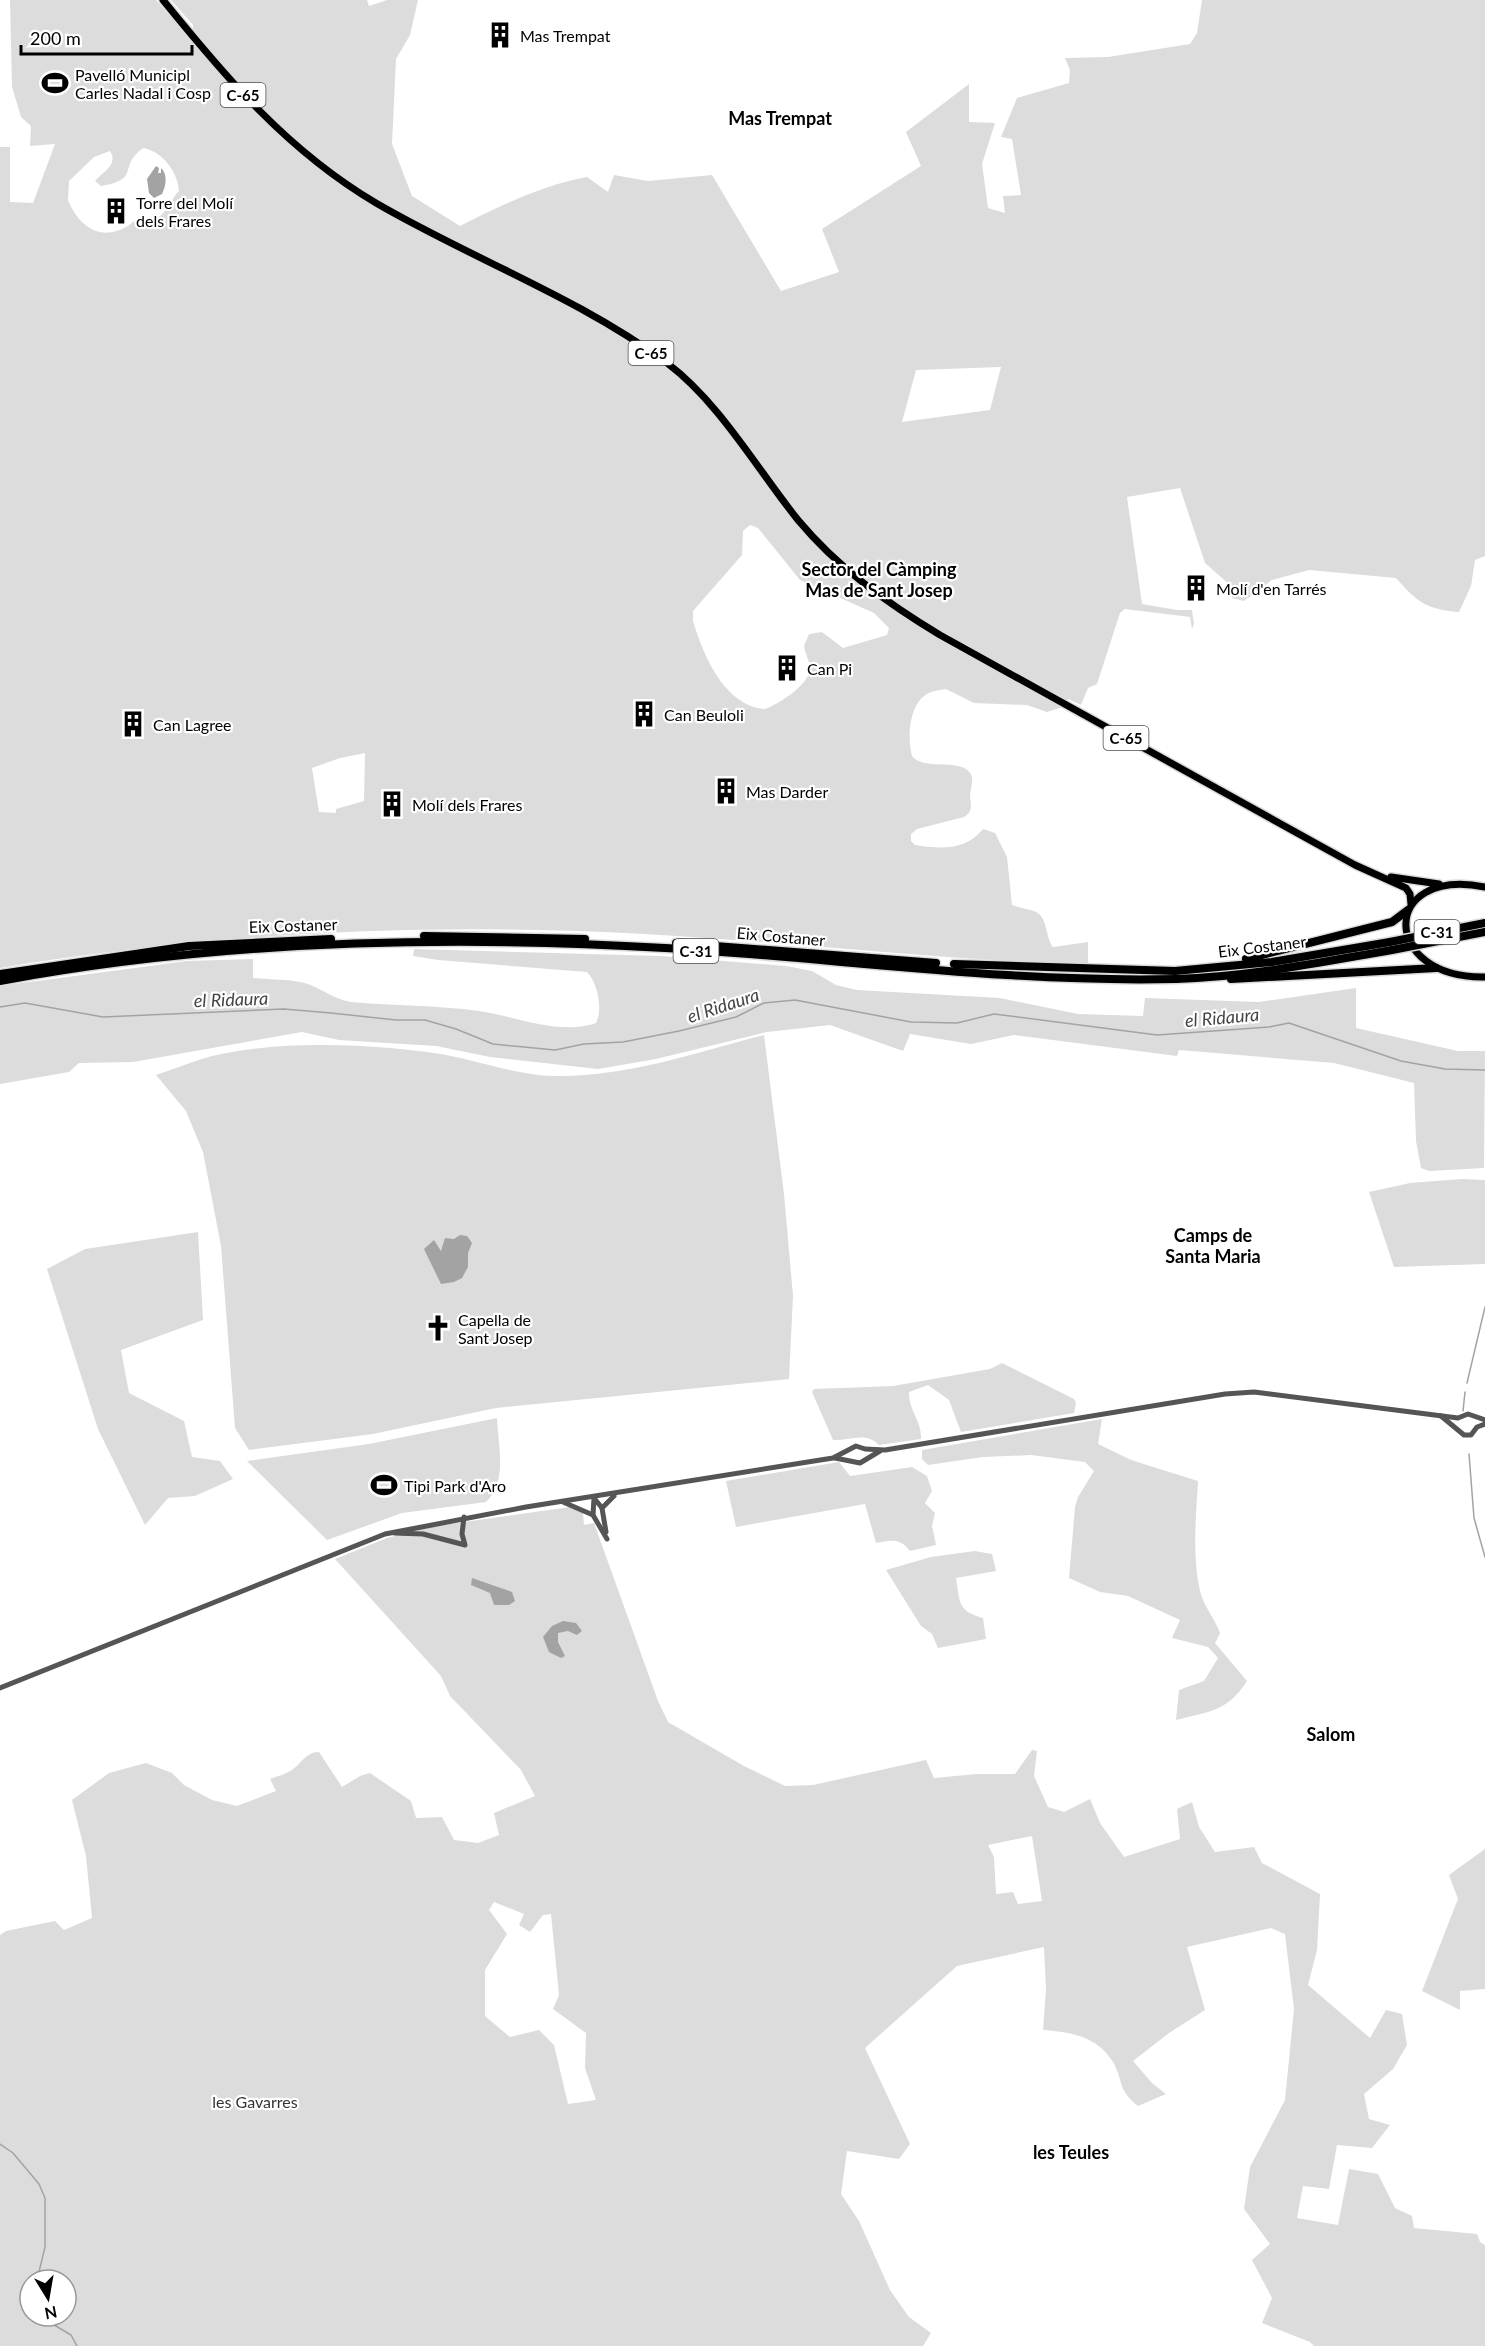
<svg xmlns="http://www.w3.org/2000/svg" width="1485" height="2346" viewBox="0 0 1485 2346" font-family="Lato,sans-serif">
	<rect width="100%" height="100%" fill="#fff"/>
	<g fill="#dcdcdc" fill-rule="evenodd">
		<path d="M10 0H156L193 43V25L171 0H367L369 6 387 0H418L410 35 396 59 392 144 412 196 460 226C500 206 543 185 587 177L608 192 614 175 648 181 712 175 781 291 839 272 822 229 921 166 906 132 969 84V122L995 123 982 164 988 208 1005 213 1003 196 1021 195 1012 139 1001 137 1017 98 1069 83 1070 70 1065 58 1108 57 1190 44 1197 33 1202 0H1485V556L1475 560 1471 586 1459 612C1426 609 1418 603 1396 578L1309 570 1272 580 1244 601 1232 598 1230 585 1205 563 1180 488 1127 497 1142 604 1177 610H1192L1194 624 1192 629 1190 617 1125 609 1120 613 1097 684 1088 688 1081 705 1068 699 1060 708 1047 712 1027 705 974 703 946 689C940 690 932 691 927 694 909 704 907 738 912 756 924 772 967 756 972 777 973 783 970 790 970 796 971 806 973 811 964 817L917 829 911 834V841L915 845C940 849 965 851 983 829L995 833 1007 857 1012 905C1020 908 1029 909 1036 912 1048 918 1045 937 1053 947L1088 942V965C905 958 724 934 541 930 360 926 179 938 0 968V147H10V202L33 203 55 144 30 146 31 126 21 117 12 87ZM143 148C162 151 178 172 179 191 171 199 169 209 160 216 151 223 147 217 138 219 133 221 130 225 126 227 99 242 78 225 68 200L69 181 94 157 110 151C119 165 102 172 95 181L101 186C142 179 117 167 143 148ZM1001 367 990 410 902 422 916 370ZM750 525 758 528 800 580 874 613 889 628 887 635 843 648 822 632 809 634 804 646C805 654 810 661 810 669 809 685 779 704 765 709 724 706 703 654 693 621V611L742 555 743 531ZM365 753 364 801 336 809V813L319 812 312 768 340 758Z"/>
		<path d="M414 949 660 956 786 966 812 971 836 985 857 990 1000 998 1078 1014 1143 1016 1145 998 1259 1002 1356 988V1028L1458 1051H1485L1484 1168 1429 1171 1421 1168 1416 1141 1414 1083 1334 1063 1179 1050 1177 1056 1014 1035 971 1044 910 1034 903 1051 830 1025 767 1032 656 1059 598 1069 490 1057 436 1046 339 1040 302 1032 133 1062 79 1063 69 1072 0 1084V986L187 961 253 959V978C271 980 292 979 308 984 322 989 336 1000 351 1002 394 1006 436 1005 479 1011 515 1016 560 1036 596 1023 603 1010 598 983 587 972L438 960 413 956Z"/>
		<path d="M764 1035 784 1194 793 1296 789 1379 496 1408 373 1434 249 1450 235 1428 221 1246 203 1152 186 1111 156 1075C174 1069 193 1061 212 1056 279 1040 366 1044 434 1053 475 1059 513 1075 555 1076 626 1077 695 1053 764 1035Z"/>
		<path d="M1462 1179 1485 1180V1264L1394 1267 1369 1192 1410 1183Z"/>
		<path d="M198 1232 203 1320 121 1350 129 1393 184 1421 192 1457 220 1461 233 1479 195 1496 168 1498 145 1525 98 1429 47 1269 85 1249Z"/>
		<path d="M1002 1363 1074 1399 1076 1403 1074 1413 961 1432 949 1400 928 1385 909 1392C908 1410 922 1421 921 1439L879 1445C865 1431 850 1441 833 1440L812 1392 814 1389 893 1386 990 1369Z"/>
		<path d="M497 1418C498 1446 508 1481 486 1502L402 1513 327 1540 247 1461 369 1444Z"/>
		<path d="M1102 1419 1098 1444 1131 1460 1198 1481C1196 1517 1192 1556 1200 1591 1203 1605 1215 1619 1220 1633L1215 1643 1247 1681C1227 1712 1210 1711 1176 1720L1179 1690 1204 1681 1218 1658 1208 1647 1172 1638 1180 1620 1128 1596 1100 1592 1069 1578 1075 1507 1078 1497 1094 1471 1085 1462 1031 1455 983 1457 928 1465 922 1459V1450Z"/>
		<path d="M839 1462 850 1476 912 1467 927 1476 932 1491 925 1503 935 1513 932 1526 936 1545 910 1551C900 1538 892 1540 876 1543L865 1504 736 1527 726 1481Z"/>
		<path d="M570 1507 583 1513 584 1525 594 1523 658 1701 668 1722 744 1766 785 1786 813 1785 926 1760 934 1778 977 1774H1015L1032 1750 1037 1751 1034 1776 1048 1807 1064 1812 1090 1799 1100 1823 1124 1857 1180 1839 1177 1809 1192 1802 1199 1827 1215 1852 1254 1847 1262 1863 1320 1894 1317 1950 1308 1985 1370 2038 1386 2010 1402 2014 1407 2045 1393 2069 1364 2094 1369 2119 1390 2125 1372 2148 1337 2145 1329 2189 1303 2186 1297 2218 1338 2225 1349 2169 1378 2174 1395 2208 1412 2216 1414 2228 1477 2234 1480 2242 1485 2245V2346H1314L1310 2342 1262 2323 1272 2298 1252 2260 1270 2244 1244 2209 1250 2167 1285 2100 1294 2009 1285 1934 1271 1928 1187 1947 1205 2010 1169 2033 1133 2061 1152 2083 1166 2094 1138 2106C1117 2089 1124 2082 1113 2062 1097 2036 1070 2032 1043 2030L1046 1990 1044 1947 957 1966 865 2048 910 2144 899 2159 847 2151 841 2194 859 2221 890 2290 909 2317 931 2333 923 2346H0V1935L6 1931 55 1921 64 1930 92 1918 86 1856 72 1800 109 1773 146 1763 172 1773 184 1785 212 1800 237 1806 276 1791 270 1779C277 1776 284 1775 290 1771 300 1766 305 1752 319 1752L342 1787 360 1776 370 1773 411 1801 416 1818 442 1817 454 1840 478 1843 499 1835 494 1813 535 1796 521 1770 450 1696 441 1676 335 1559 387 1538 429 1527ZM1032 1836 1042 1901 1018 1904 1013 1892 996 1894 994 1857 988 1845ZM494 1902 524 1914 519 1925 530 1932 543 1915 551 1914 559 1995 553 2009 586 2033 585 2068 596 2100 568 2104 554 2045 539 2030 510 2037 485 2016V1970L507 1934 489 1910ZM30 2280H66V2316H30Z"/>
		<path d="M975 1551 992 1554 996 1571 956 1578C960 1602 957 1611 983 1618L986 1639 938 1648 932 1634 921 1626 886 1570 931 1557Z"/>
		<path d="M1485 1849V1989L1460 1991V2010L1422 1991 1458 1899 1449 1875Z"/>
	</g>
	<g fill="#a3a3a3">
		<path d="M156 166 159 168 158 173H161V168C168 174 166 186 162 194L154 198 149 193 147 179Z"/>
		<path d="M460 1235 467 1236 472 1243 468 1253V1267L462 1278 454 1282 441 1284 424 1249 434 1240 441 1251 445 1238 454 1239Z"/>
		<path d="M472 1578 512 1592 515 1601 509 1605H494L490 1593 471 1585Z"/>
		<path d="M563 1621 576 1623 582 1631 577 1635 568 1631 558 1633V1642L565 1656 561 1658 549 1652 543 1637 552 1626Z"/>
	</g>
	<g fill="none" stroke-linecap="round" stroke-linejoin="round">
		<g stroke="#a3a3a3" stroke-width="1.5">
			<path d="M0 1007 25 1003 103 1017 284 1009 331 1013 396 1020H425L456 1029 493 1044 555 1050 584 1044 623 1042 679 1031 736 1017 764 1003 795 1000 911 1022 957 1023 994 1014 1157 1035 1269 1027 1289 1023 1401 1061 1445 1069 1485 1070"/>
			<path d="M1467 1383 1485 1307"/>
			<path d="M1463 1411 1465 1392"/>
			<path d="M1469 1454 1474 1518 1485 1557"/>
			<path d="M0 2144 13 2153 39 2184 45 2198V2247L37 2280"/>
			<path d="M39 2316 71 2335 77 2346"/>
		</g>
		<g stroke="#dbdbdb" stroke-width="10">
			<g id="primary">
				<path d="M163 0C227 79 288 151 376 203 472 259 578 297 667 363 720 403 757 469 798 520 838 568 887 603 940 635L1355 865 1406 888 1410 894 1411 904"/>
				<path d="M1391 877 1439 884"/>
				<path d="M1485 887C1379 866 1380 979 1485 977"/>
			</g>
		</g>
		<g stroke="#dbdbdb" stroke-width="11">
			<g id="motorway">
				<path d="M424 936 585 939"/>
				<path d="M676 943 936 963"/>
				<path d="M1246 959 1392 922 1408 910"/>
				<path d="M954 964 1175 971 1272 962 1390 942"/>
				<path d="M0 974 189 946 331 939"/>
				<path d="M1231 979 1436 968"/>
				<path d="M0 981C219 940 443 935 665 948 835 958 1005 983 1176 979 1249 977 1321 962 1392 950"/>
			</g>
		</g>
		<g stroke="#555" stroke-width="5">
			<path d="M1441 1416 1464 1435H1471L1477 1427 1485 1424"/>
			<path d="M835 1458 860 1463 880 1451"/>
			<path d="M563 1502 593 1515 607 1539"/>
			<path d="M593 1515 594 1498 602 1508"/>
			<path d="M606 1532 602 1508 614 1496"/>
			<path d="M394 1533 423 1534 465 1545 462 1534 464 1517"/>
			<path d="M0 1688 385 1534 526 1507 833 1458 856 1446 865 1449 885 1450 1225 1394 1254 1392 1458 1418 1468 1414 1485 1420"/>
		</g>
		<use href="#primary" stroke="#000" stroke-width="7"/>
		<use href="#motorway" stroke="#000" stroke-width="8"/>
		<g stroke="#dbdbdb" stroke-width="11" stroke-linecap="butt">
			<g id="motorway-bridge">
				<path d="M1390 942 1485 923"/>
				<path d="M1392 950 1485 932"/>
			</g>
		</g>
		<use href="#motorway-bridge" stroke="#000" stroke-width="8"/>
	</g>
	<defs>
		<g id="building-bare" transform="scale(2.07)"><path d="M-4-6H4V6H1V3H-1V6H-4ZM-2.5-4.3h1.7v1.8h-1.7ZM.8-4.3h1.7v1.8H.8ZM-2.5-1h1.7V.8h-1.7ZM.8-1h1.7V.8H.8Z" fill="#000" stroke="#fff" stroke-width="2.5" paint-order="stroke"/></g>
		<g id="stadium-bare" transform="scale(2.07)"><path d="M0-5a6.5 5 0 1 0 0 10a6.5 5 0 1 0 0-10ZM-3.5-1.8h7v3.6h-7Z" fill="#000" stroke="#fff" stroke-width="2.5" paint-order="stroke"/></g>
		<g id="church-bare" transform="scale(2.07)"><path d="M-1.2-6h2.4v3.5h3.3v2.4h-3.3V6h-2.4V-.1h-3.3v-2.4h3.3Z" fill="#000" stroke="#fff" stroke-width="2.5" paint-order="stroke"/></g>
	</defs>
	<g fill-rule="evenodd">
		<use href="#building-bare" x="500" y="35"/>
		<use href="#stadium-bare" x="55" y="83"/>
		<use href="#building-bare" x="116" y="211"/>
		<use href="#building-bare" x="1196" y="588"/>
		<use href="#building-bare" x="787" y="668"/>
		<use href="#building-bare" x="644" y="714"/>
		<use href="#building-bare" x="133" y="724"/>
		<use href="#building-bare" x="726" y="791"/>
		<use href="#building-bare" x="392" y="804"/>
		<use href="#church-bare" x="438" y="1328"/>
		<use href="#stadium-bare" x="384" y="1485"/>
	</g>
	<g text-anchor="middle" dominant-baseline="central" stroke-width="4.5" stroke-linejoin="round" paint-order="stroke">
		<g fill="#fff" stroke="#4c4c4c" stroke-width="1.5">
			<rect x="220.5" y="83" width="45" height="24" rx="4.5"/>
			<rect x="628.5" y="341" width="45" height="24" rx="4.5"/>
			<rect x="1103.5" y="726" width="45" height="24" rx="4.5"/>
			<rect x="1414.5" y="920" width="45" height="24" rx="4.5"/>
			<rect x="673.5" y="939" width="45" height="24" rx="4.5"/>
		</g>
		<g font-size="15" font-weight="bold" fill="#000">
			<text x="243" y="95">C-65</text>
			<text x="651" y="353">C-65</text>
			<text x="1126" y="738">C-65</text>
			<text x="1437" y="932">C-31</text>
			<text x="696" y="951">C-31</text>
		</g>
		<g font-size="16" fill="#000" stroke="#fff" text-anchor="start">
			<text x="520" y="35">Mas Trempat</text>
			<text x="75" y="74">Pavelló Municipl<tspan x="75" dy="18">Carles Nadal i Cosp</tspan></text>
			<text x="136" y="202">Torre del Molí<tspan x="136" dy="18">dels Frares</tspan></text>
			<text x="1216" y="588">Molí d'en Tarrés</text>
			<text x="807" y="668">Can Pi</text>
			<text x="664" y="714">Can Beuloli</text>
			<text x="153" y="724">Can Lagree</text>
			<text x="746" y="791">Mas Darder</text>
			<text x="412" y="804">Molí dels Frares</text>
			<text x="458" y="1319">Capella de<tspan x="458" dy="18">Sant Josep</tspan></text>
			<text x="404" y="1485">Tipi Park d'Aro</text>
		</g>
		<g font-size="16" fill="#000" stroke="#fff">
			<text transform="translate(293 925) rotate(-2)">Eix Costaner</text>
			<text transform="translate(781 936) rotate(5)">Eix Costaner</text>
			<text transform="translate(1262 946) rotate(-7)">Eix Costaner</text>
		</g>
		<g font-size="16" fill="#333" stroke="#fff">
			<text x="255" y="2101">les Gavarres</text>
		</g>
		<g font-size="18" font-weight="bold" fill="#000" stroke="#fff">
			<text x="780" y="118">Mas Trempat</text>
			<text x="879" y="569">Sector del Càmping<tspan x="879" dy="21">Mas de Sant Josep</tspan></text>
			<text x="1213" y="1235">Camps de<tspan x="1213" dy="21">Santa Maria</tspan></text>
			<text x="1331" y="1734">Salom</text>
			<text x="1071" y="2152">les Teules</text>
		</g>
		<g font-size="18" font-style="italic" fill="#444" stroke="#fff">
			<text transform="translate(231 999) rotate(-2)">el Ridaura</text>
			<text transform="translate(723 1005) rotate(-18)">el Ridaura</text>
			<text transform="translate(1222 1017) rotate(-5)">el Ridaura</text>
		</g>
	</g>
	<g transform="translate(48 2298) rotate(169)"><circle r="28" fill="#ffffff" stroke="#999999" stroke-width="1.5"/>
	<path d="M0-4.5L10 22L0 15L-10 22Z" fill="#000000"/>
	<text y="-9" font-size="16" font-weight="bold" text-anchor="middle" fill="#000000">N</text>
	</g>
	<path d="M21 45v9h171v-9" fill="none" stroke="#000000" stroke-width="3"/>
	<text x="30" y="45" font-size="18" fill="#000000" stroke="#ffffff" stroke-width="4.5" paint-order="stroke">200 m</text>
</svg>
